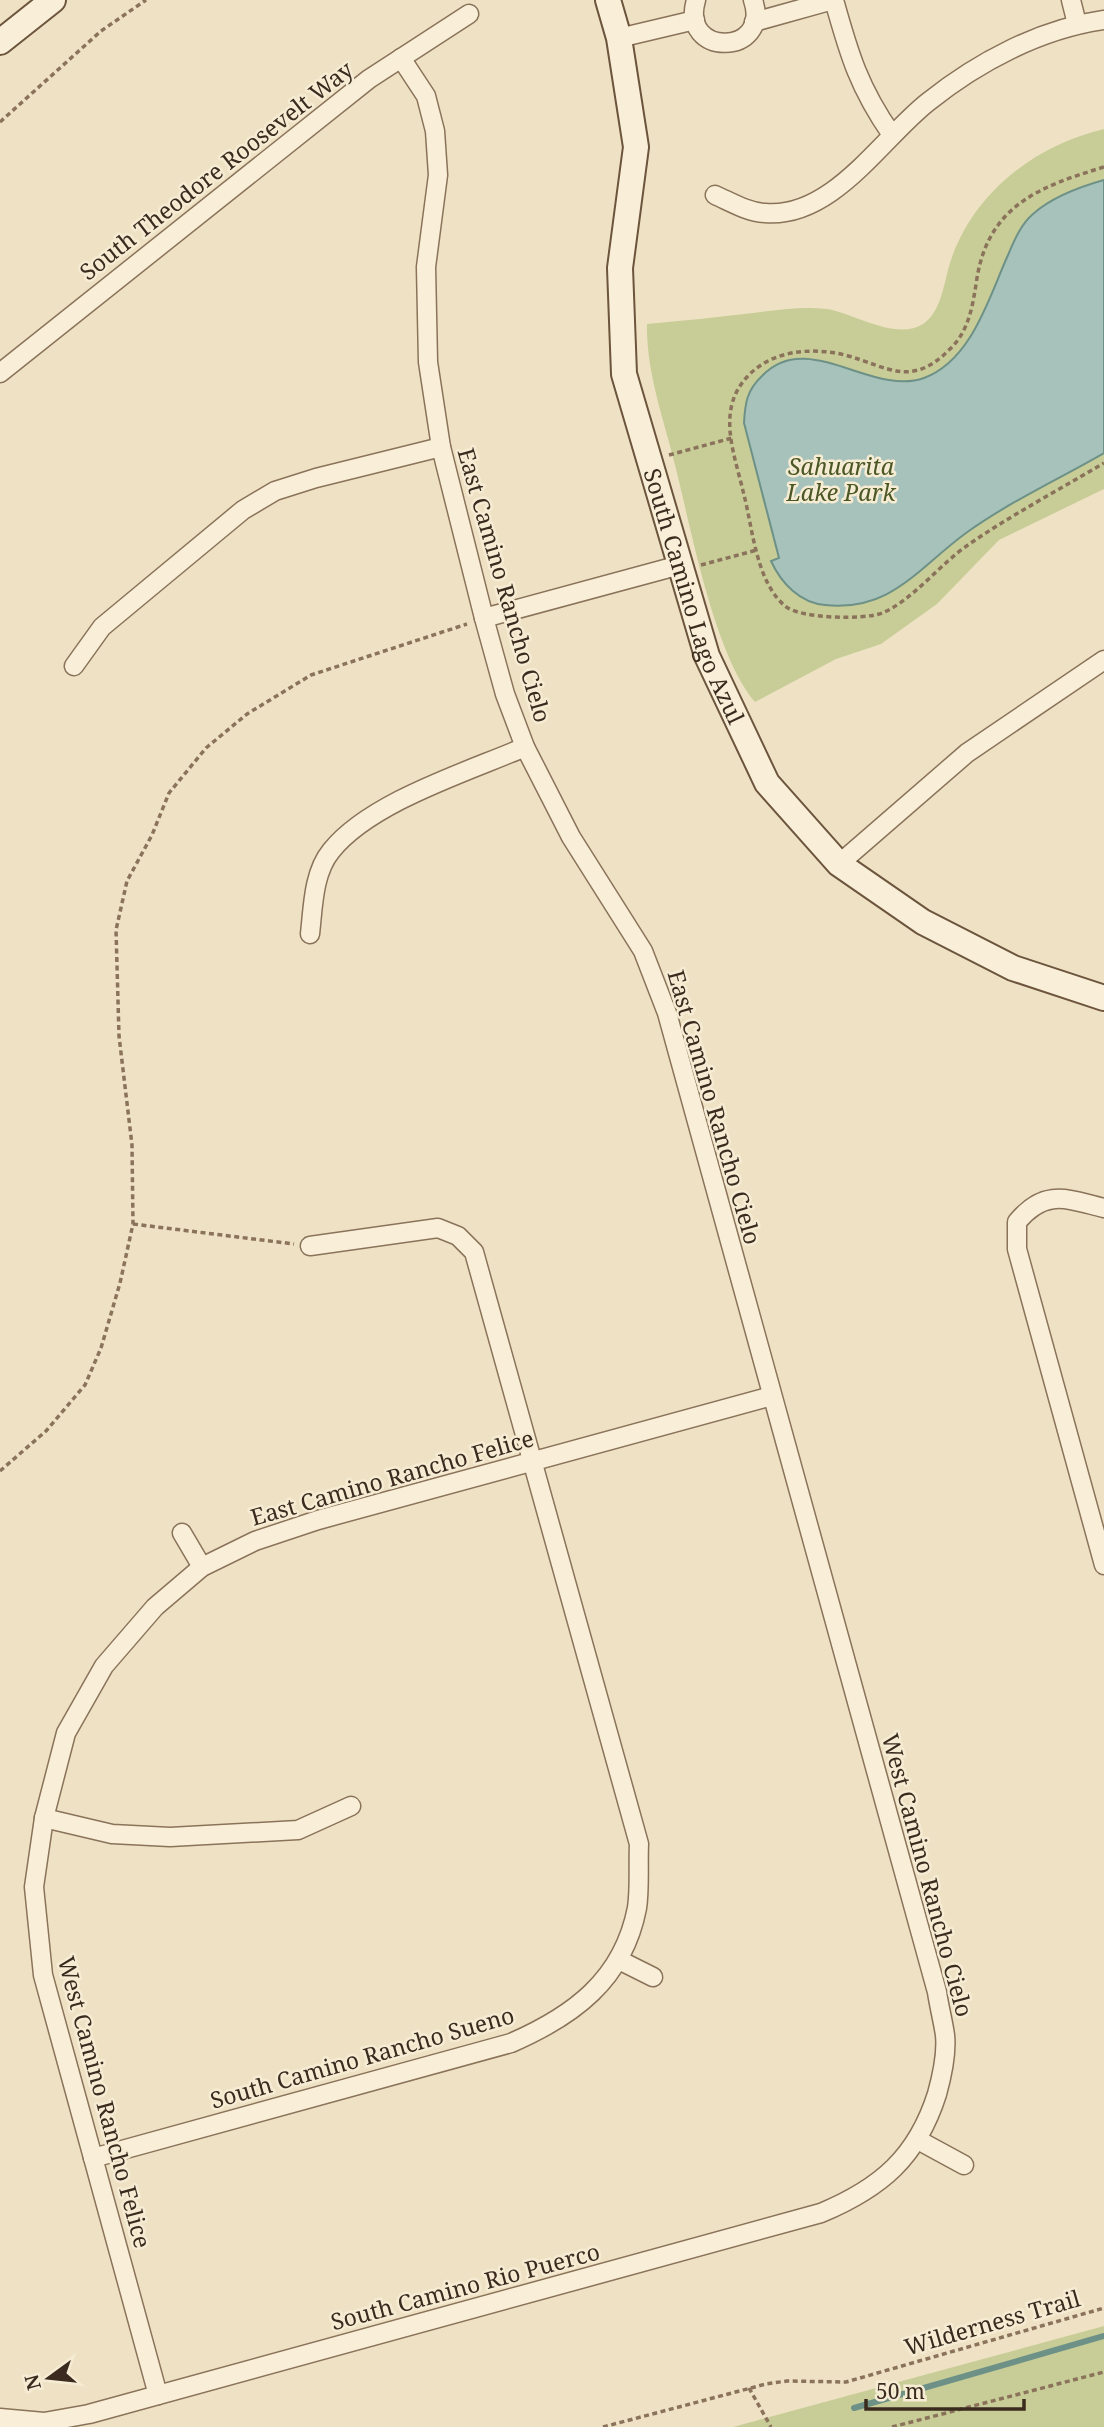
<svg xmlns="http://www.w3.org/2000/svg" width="1104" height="2427" viewBox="0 0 1104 2427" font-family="'Noto Serif',serif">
	<rect width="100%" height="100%" fill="#efe2c4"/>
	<g fill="#c8cd98">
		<path d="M1104 129V489L999 540 937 604 881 644 836 659 755 702C714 654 691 528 675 465 664 420 646 372 647 324 682 321 717 317 753 313 777 310 802 306 827 309 856 314 896 341 923 324 943 311 944 278 952 257 976 191 1036 145 1104 129Z"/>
		<path d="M1104 2326V2427H733Z"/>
	</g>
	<path fill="#a6c2ba" stroke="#6d9187" stroke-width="2" d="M1104 180V453C1059 479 1009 502 966 533 918 568 891 612 825 605 800 603 781 583 771 561L779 558 744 423C745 403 747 390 762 376 807 328 872 397 924 378 972 360 989 297 1008 255 1014 241 1021 224 1033 214 1052 197 1079 187 1104 180Z"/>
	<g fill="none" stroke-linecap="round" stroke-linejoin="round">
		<path stroke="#6d9187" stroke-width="6" d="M854 2408 1104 2336"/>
		<g stroke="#8a735a" stroke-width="21">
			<g id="street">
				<path d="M696 0C679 58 772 56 753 0"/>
				<path d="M834 0C849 54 859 88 892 135"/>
				<path d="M1071 0 1077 24"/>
				<path d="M754 22 833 0"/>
				<path d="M619 38 695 20"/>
				<path d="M715 195C731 202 747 212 765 213 832 219 881 139 928 102 978 62 1040 29 1104 20"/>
				<path d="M0 373 369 79 469 14"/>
				<path d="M484 618 680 565"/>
				<path d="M74 666 102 627 243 510 275 491 316 478 441 447"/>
				<path d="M839 864 967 753 1104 660"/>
				<path d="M310 934C313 908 313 873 331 851 370 802 467 772 525 747"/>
				<path d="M1104 1208C1067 1199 1045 1188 1017 1222V1249L1104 1565"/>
				<path d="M182 1533 202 1567"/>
				<path d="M44 1818 112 1834 170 1837 298 1830 351 1806"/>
				<path d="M619 1960 653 1977"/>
				<path d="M918 2140 964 2165"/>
				<path d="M93 2158 511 2043C573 2016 623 1980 637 1908 640 1888 638 1864 639 1844L474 1252 458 1236 438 1228 310 1246"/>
				<path d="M158 2395 43 1975 34 1887 44 1818 66 1733 104 1666 155 1607 202 1567 255 1541 318 1520 772 1396"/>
				<path d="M0 2418 44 2422 89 2414 821 2213C881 2188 917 2157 937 2094 942 2076 947 2054 945 2035 943 2021 939 2006 937 1992L667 1013 643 951 571 837 525 747 505 694 484 618 441 447 428 362 426 267 438 175 435 131 426 96 401 58"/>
			</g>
		</g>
		<g stroke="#6c543d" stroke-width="28">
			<g id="secondary">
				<path id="s1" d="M608 0 619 38 636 147 620 268 624 374 707 656 767 783 839 864 923 922 1013 968 1104 998"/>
				<path d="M0 42 53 0"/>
			</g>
		</g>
		<g stroke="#8a735a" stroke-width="3.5" stroke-dasharray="5 3.5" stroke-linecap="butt">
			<path d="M0 122 101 31 146 0"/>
			<path d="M1104 167C1041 186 989 205 977 278 973 303 970 329 951 348 911 389 889 367 845 355 812 347 772 350 748 376 715 410 735 455 744 495 753 530 756 581 785 606 800 619 864 620 882 613 912 601 940 564 968 545 1011 515 1059 490 1104 463"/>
			<path d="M669 455 732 438"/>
			<path d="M701 565 757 550"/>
			<path d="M133 1224 294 1244"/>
			<path d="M0 1471 46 1431 85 1385 101 1348 120 1283 133 1224 132 1145 119 1036 116 930 127 881 152 835 169 793 206 748 247 714 311 675 467 624"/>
			<path d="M749 2388 771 2427"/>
			<path d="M603 2427 766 2384 787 2381 846 2382 1104 2308"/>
			<path d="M892 2427 1104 2372"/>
		</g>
		<use href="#street" stroke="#f9efd8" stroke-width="18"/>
		<use href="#secondary" stroke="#f9efd8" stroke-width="24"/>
	</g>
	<g text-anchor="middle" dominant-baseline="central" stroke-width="5" stroke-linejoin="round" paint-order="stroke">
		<g font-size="23" fill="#3a2b1e" stroke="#f6ecd4">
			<text transform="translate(216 170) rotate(-38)">South Theodore Roosevelt Way</text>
			<text transform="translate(505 585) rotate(74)">East Camino Rancho Cielo</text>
			<text stroke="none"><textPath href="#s1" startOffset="611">South Camino Lago Azul</textPath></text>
			<text transform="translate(715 1107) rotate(74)">East Camino Rancho Cielo</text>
			<text transform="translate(392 1477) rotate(-16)">East Camino Rancho Felice</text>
			<text transform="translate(928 1875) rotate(75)">West Camino Rancho Cielo</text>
			<text transform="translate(362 2057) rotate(-16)">South Camino Rancho Sueno</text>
			<text transform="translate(105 2102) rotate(75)">West Camino Rancho Felice</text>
			<text transform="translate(465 2286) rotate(-15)">South Camino Rio Puerco</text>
			<text transform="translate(992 2322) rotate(-16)">Wilderness Trail</text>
		</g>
		<g font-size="23" font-style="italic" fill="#4b5725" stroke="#f6ecd4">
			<text x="841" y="466">Sahuarita<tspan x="841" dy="26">Lake Park</tspan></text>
		</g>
	</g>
	<g transform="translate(49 2378) rotate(255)" stroke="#f6ecd4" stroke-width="5" paint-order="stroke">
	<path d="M0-5L12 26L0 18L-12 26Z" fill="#3a2b1e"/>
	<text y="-10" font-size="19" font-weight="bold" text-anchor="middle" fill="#3a2b1e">N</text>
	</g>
	<path d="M866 2399v10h158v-10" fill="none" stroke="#3a2b1e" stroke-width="3.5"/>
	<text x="876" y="2399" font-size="21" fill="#3a2b1e" stroke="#f6ecd4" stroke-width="5" paint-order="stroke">50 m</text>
</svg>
